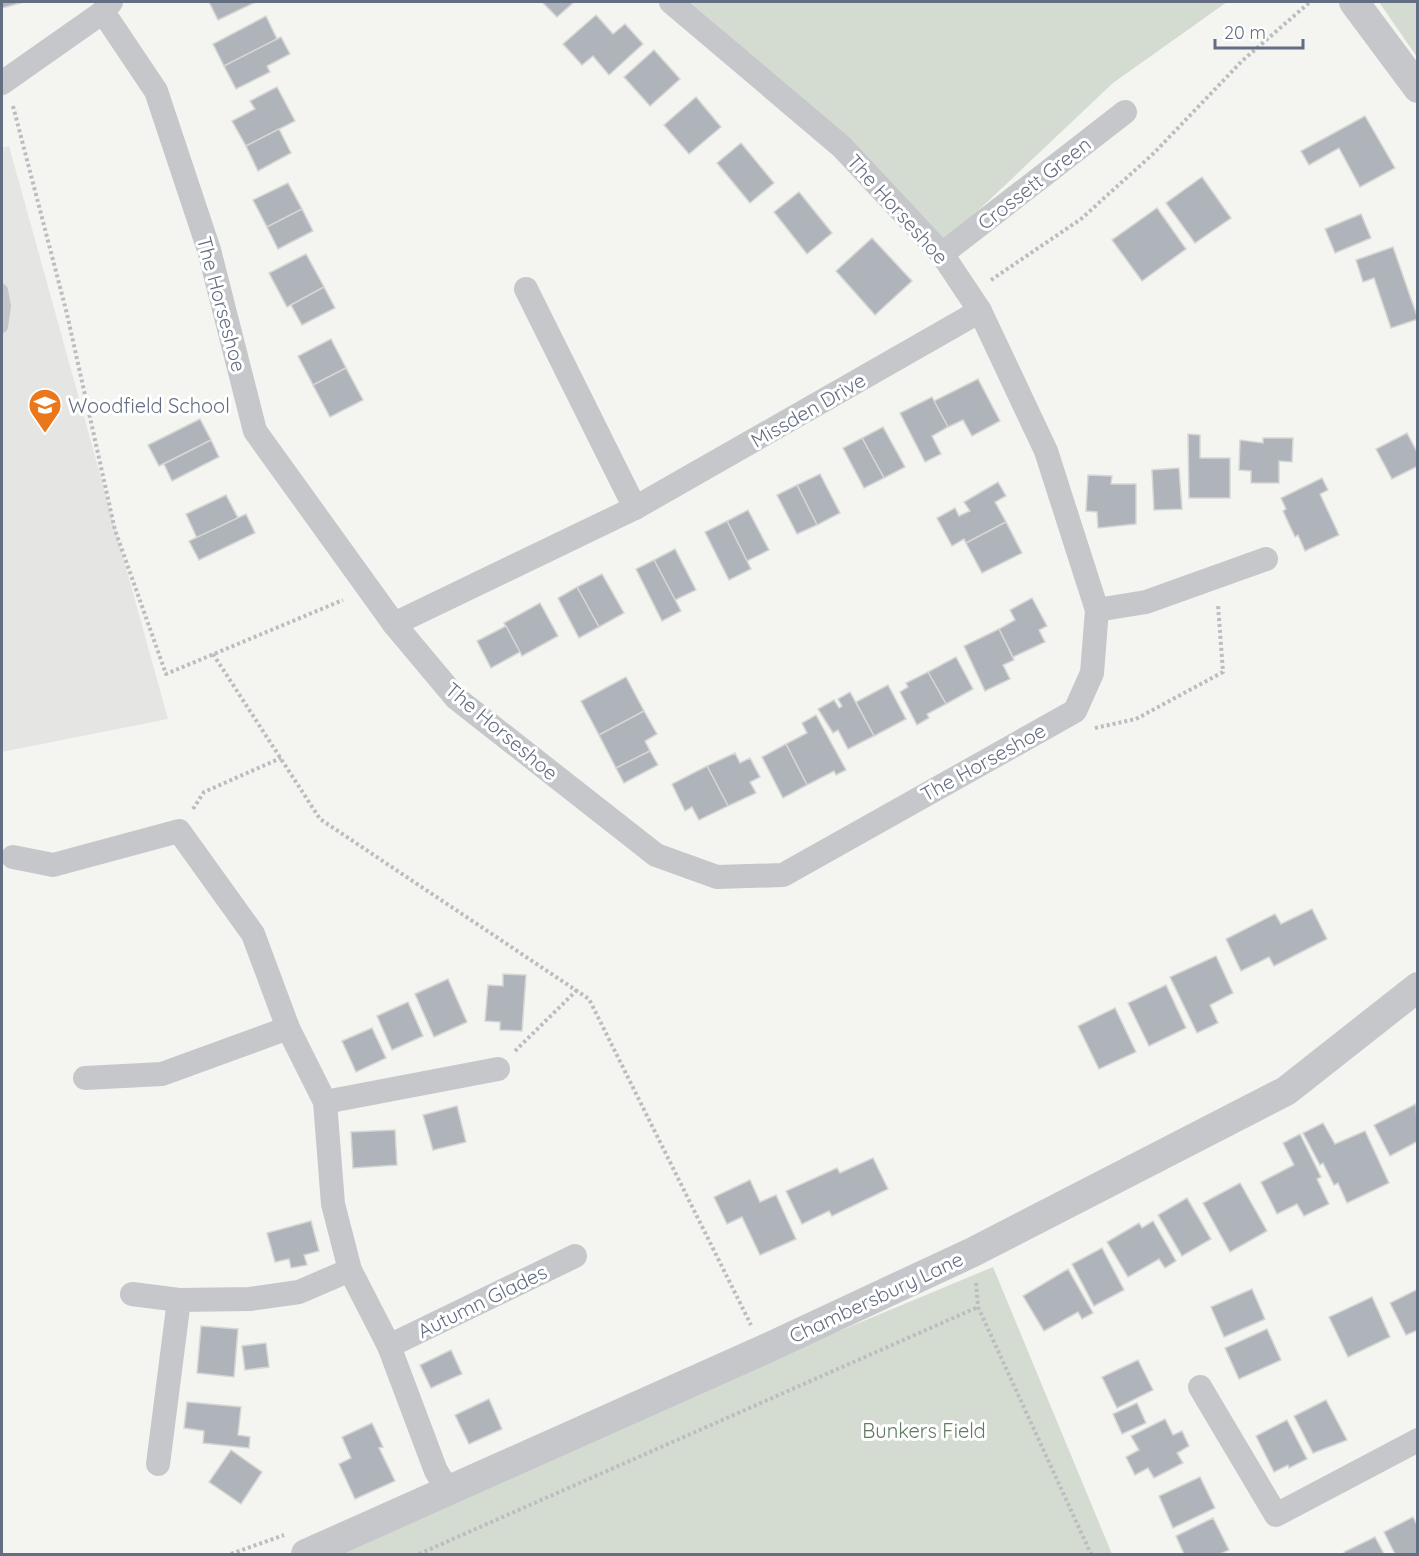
<svg xmlns="http://www.w3.org/2000/svg" width="1419" height="1556" viewBox="0 0 1419 1556" font-family="Quicksand,sans-serif">
	<rect width="100%" height="100%" fill="#f4f5f1"/>
	<path fill="#e5e5e4" d="M9 146 168 719 2 752V148Z"/>
	<g fill="#d4dcd2">
		<path d="M690 2H1227L1113 83 946 241 847 139Z"/>
		<path d="M1379 2H1417V57Z"/>
		<path d="M993 1267 1112 1554H305Z"/>
	</g>
	<g fill="#afb4bb" stroke="#d6d6d4" stroke-width="1.5">
		<path d="M2 2H24L2 8Z"/>
		<path d="M209 2H256L218 20Z"/>
		<path d="M542 2H574L557 17Z"/>
		<path d="M596 15 613 34 625 24 643 44 609 75 593 56 582 65 563 44Z"/>
		<path d="M266 16 277 39 224 66 213 44Z"/>
		<path d="M281 37 290 54 267 66 270 72 236 89 224 66Z"/>
		<path d="M654 50 680 79 650 106 624 77Z"/>
		<path d="M277 87 295 121 246 146 232 121 255 109 250 101Z"/>
		<path d="M696 97 721 127 689 154 664 125Z"/>
		<path d="M1365 116 1395 168 1360 187 1339 148 1309 165 1301 151Z"/>
		<path d="M279 129 291 153 258 171 246 146Z"/>
		<path d="M741 143 774 183 750 203 717 163Z"/>
		<path d="M1202 177 1231 218 1195 243 1166 203Z"/>
		<path d="M288 183 302 209 267 227 253 200Z"/>
		<path d="M799 192 832 233 807 254 774 212Z"/>
		<path d="M1157 208 1186 249 1142 281 1112 240Z"/>
		<path d="M302 209 313 231 278 249 267 227Z"/>
		<path d="M1361 214 1371 238 1335 253 1325 229Z"/>
		<path d="M872 238 912 281 875 315 836 271Z"/>
		<path d="M1393 247 1418 319 1391 328 1374 278 1363 282 1356 260Z"/>
		<path d="M306 254 324 287 287 307 269 273Z"/>
		<path d="M324 287 335 308 302 325 291 305Z"/>
		<path d="M331 339 346 368 313 385 298 356Z"/>
		<path d="M346 368 363 400 330 417 313 385Z"/>
		<path d="M978 379 1000 421 972 436 963 420 948 427 934 401Z"/>
		<path d="M932 397 948 427 932 436 941 454 925 462 900 413Z"/>
		<path d="M200 419 211 440 159 466 148 445Z"/>
		<path d="M883 427 905 467 884 478 862 438Z"/>
		<path d="M1407 433 1418 454V466L1392 479 1376 449Z"/>
		<path d="M1188 434 1200 435V458H1230V498H1189Z"/>
		<path d="M862 438 884 478 864 488 843 448Z"/>
		<path d="M1263 438H1293L1292 462 1279 461V483H1251V471L1239 470 1240 440 1263 443Z"/>
		<path d="M211 440 219 457 172 481 164 464Z"/>
		<path d="M1179 468 1182 509 1154 510 1152 470Z"/>
		<path d="M820 474 840 513 817 525 797 485Z"/>
		<path d="M1088 475 1112 476 1111 484H1136V524L1098 528 1097 512 1086 511Z"/>
		<path d="M1322 478 1328 490 1320 494 1339 535 1305 551 1298 535 1295 537 1283 511 1286 509 1281 498Z"/>
		<path d="M998 482 1006 496 995 502 1006 522 966 543 964 539 952 546 937 518 955 508 959 516 970 511 964 502Z"/>
		<path d="M797 485 817 525 797 534 777 495Z"/>
		<path d="M226 495 238 518 197 538 186 514Z"/>
		<path d="M748 510 769 550 747 561 727 521Z"/>
		<path d="M246 514 255 533 199 560 189 541Z"/>
		<path d="M727 521 751 569 729 580 705 532Z"/>
		<path d="M1006 522 1022 553 982 573 966 543Z"/>
		<path d="M675 549 696 590 675 600 654 560Z"/>
		<path d="M654 560 681 611 662 621 636 569Z"/>
		<path d="M602 574 624 613 599 627 577 587Z"/>
		<path d="M577 587 599 627 579 638 558 598Z"/>
		<path d="M1032 598 1047 626 1039 630 1045 642 1013 657 999 629 1015 620 1010 610Z"/>
		<path d="M540 603 558 636 522 656 504 623Z"/>
		<path d="M506 626 520 652 491 668 477 641Z"/>
		<path d="M999 629 1014 660 1003 665 1010 679 985 691 964 646Z"/>
		<path d="M956 657 973 689 946 704 928 672Z"/>
		<path d="M928 672 946 704 927 714 929 718 917 725 900 692 908 687 906 683Z"/>
		<path d="M626 677 644 711 599 735 581 701Z"/>
		<path d="M888 685 906 719 874 736 856 702Z"/>
		<path d="M850 692 874 736 848 749 838 730 833 733 818 709 834 700 839 708 842 706 838 699Z"/>
		<path d="M644 711 657 734 645 741 650 751 616 768 599 735Z"/>
		<path d="M816 715 846 770 836 775 834 771 807 785 786 744 807 733 802 723Z"/>
		<path d="M786 744 807 785 783 798 762 757Z"/>
		<path d="M650 751 658 765 624 783 616 768Z"/>
		<path d="M735 753 740 763 750 758 760 777 750 782 756 793 728 806 707 766Z"/>
		<path d="M707 766 728 806 699 820 692 807 685 811 672 784Z"/>
		<path d="M1312 909 1327 939 1274 966 1269 957 1241 971 1226 939 1275 914 1281 924Z"/>
		<path d="M1216 956 1233 993 1210 1005 1218 1023 1197 1033 1170 977Z"/>
		<path d="M503 974 526 975 522 1031 500 1030V1022L485 1021 488 985 503 986Z"/>
		<path d="M448 979 467 1022 434 1037 415 994Z"/>
		<path d="M1166 985 1186 1028 1149 1046 1128 1003Z"/>
		<path d="M408 1002 423 1036 392 1050 377 1016Z"/>
		<path d="M1115 1008 1136 1052 1099 1069 1078 1026Z"/>
		<path d="M372 1028 386 1058 356 1072 342 1041Z"/>
		<path d="M1416 1104 1418 1141 1390 1156 1374 1125Z"/>
		<path d="M457 1106 466 1142 433 1150 423 1115Z"/>
		<path d="M1323 1123 1335 1144 1365 1131 1389 1183 1347 1203 1338 1183 1334 1185 1323 1163 1320 1165 1303 1133Z"/>
		<path d="M395 1130 397 1165 353 1168 351 1132Z"/>
		<path d="M1300 1134 1321 1177 1317 1179 1329 1204 1304 1216 1297 1204 1277 1214 1261 1182 1294 1165 1283 1143Z"/>
		<path d="M873 1158 888 1189 832 1216 829 1211 802 1224 786 1191 837 1168 840 1173Z"/>
		<path d="M750 1180 760 1202 776 1195 796 1239 760 1255 742 1217 727 1224 714 1197Z"/>
		<path d="M1240 1183 1267 1231 1230 1252 1203 1203Z"/>
		<path d="M1187 1198 1211 1239 1182 1256 1158 1215Z"/>
		<path d="M311 1221 319 1251 304 1255 307 1265 291 1268 289 1259 275 1262 267 1233Z"/>
		<path d="M1153 1221 1176 1261 1165 1268 1159 1259 1128 1277 1107 1242 1139 1223 1142 1228Z"/>
		<path d="M1102 1248 1124 1290 1094 1306 1072 1264Z"/>
		<path d="M1068 1269 1093 1313 1082 1319 1078 1312 1044 1331 1023 1296Z"/>
		<path d="M1252 1289 1265 1319 1224 1337 1211 1307Z"/>
		<path d="M1418 1289V1330L1406 1335 1390 1303Z"/>
		<path d="M1372 1297 1390 1337 1348 1357 1329 1317Z"/>
		<path d="M201 1326 238 1329 234 1377 197 1373Z"/>
		<path d="M1267 1329 1281 1360 1239 1379 1225 1348Z"/>
		<path d="M266 1343 269 1367 245 1370 242 1346Z"/>
		<path d="M451 1350 462 1374 431 1388 420 1365Z"/>
		<path d="M1138 1360 1153 1390 1117 1408 1102 1377Z"/>
		<path d="M489 1399 502 1429 469 1444 455 1415Z"/>
		<path d="M1326 1400 1347 1440 1313 1453 1294 1416Z"/>
		<path d="M187 1402 241 1407 238 1435 250 1437 249 1448 203 1443 204 1431 184 1428Z"/>
		<path d="M1137 1403 1146 1423 1122 1434 1113 1414Z"/>
		<path d="M1165 1419 1173 1435 1182 1431 1189 1446 1177 1453 1183 1463 1154 1478 1148 1468 1135 1475 1126 1457 1139 1450 1131 1436Z"/>
		<path d="M1287 1420 1307 1459 1289 1468 1288 1465 1274 1472 1256 1436Z"/>
		<path d="M372 1423 383 1447 379 1448 395 1481 355 1499 339 1464 351 1458 342 1437Z"/>
		<path d="M231 1450 262 1472 241 1504 209 1482Z"/>
		<path d="M1200 1477 1215 1508 1173 1528 1159 1496Z"/>
		<path d="M1413 1517 1418 1527V1554H1395L1384 1532Z"/>
		<path d="M1213 1518 1229 1550 1220 1554H1184L1176 1536Z"/>
		<path d="M1375 1537 1384 1554H1345L1344 1552Z"/>
	</g>
	<g fill="none" stroke-linecap="round" stroke-linejoin="round">
		<g stroke="#bcbdc0" stroke-width="4" stroke-dasharray="3 3" stroke-linecap="butt">
			<path d="M13 106 67 314 115 530 166 674 343 600"/>
			<path d="M991 280 1081 219 1154 153 1242 61 1310 2"/>
			<path d="M213 654 320 819 589 999 751 1325"/>
			<path d="M1095 728 1136 719 1223 672 1218 605"/>
			<path d="M193 809 204 792 281 758"/>
			<path d="M515 1051 577 990"/>
			<path d="M976 1283 978 1307 1091 1554"/>
			<path d="M231 1554 284 1535"/>
			<path d="M419 1554 978 1307"/>
		</g>
		<path stroke="#c5c7cb" stroke-width="12" d="M2 290 5 306 2 327"/>
		<g stroke="#c5c7cb" stroke-width="24">
			<path d="M103 12 156 91 209 250 255 431 394 624 456 698 656 855 717 877 783 875 1075 711 1092 673 1097 610 1046 451 980 311 942 254 842 147 671 2"/>
			<path d="M2 83 103 12 111 2"/>
			<path d="M942 254 1125 112"/>
			<path d="M526 289 635 508"/>
			<path d="M1097 610 1146 602 1266 559"/>
			<path d="M394 624 635 508 980 311"/>
			<path d="M13 857 53 865 179 831 253 934 288 1028 325 1102 333 1204 350 1270 389 1346 436 1471 448 1490"/>
			<path d="M85 1078 162 1074 288 1028"/>
			<path d="M325 1102 498 1069"/>
			<path d="M132 1294 179 1300"/>
			<path d="M389 1346 575 1256"/>
			<path d="M1200 1387 1276 1515 1418 1440"/>
			<path d="M158 1464 179 1300 250 1299 299 1292 350 1270"/>
		</g>
		<g stroke="#c5c7cb" stroke-width="30">
			<path d="M1354 2 1418 88"/>
			<path d="M306 1554 763 1350 973 1252 1286 1091 1418 987"/>
		</g>
	</g>
	<defs>
		<g id="school-pin" transform="scale(1.725)"><path d="M0 17L-7.5 6A9.5 9.5 0 1 1 7.5 6Z" fill="#ea771c" stroke="#fff"/><path d="M0-5L7-2L0 1L-7-2ZM-4 1L0 2.5L4 1V4Q0 6-4 4Z" fill="#fff"/></g>
	</defs>
	<g fill-rule="evenodd">
		<use href="#school-pin" x="45" y="405"/>
	</g>
	<g text-anchor="middle" dominant-baseline="central" stroke-width="6" stroke-linejoin="round" paint-order="stroke">
		<g font-size="20" fill="#636e83" stroke="#fff">
			<text transform="translate(1034 183) rotate(-38)">Crossett Green</text>
			<text transform="translate(898 209) rotate(48)">The Horseshoe</text>
			<text transform="translate(222 304) rotate(75)">The Horseshoe</text>
			<text transform="translate(808 410) rotate(-30)">Missden Drive</text>
			<text transform="translate(502 731) rotate(40)">The Horseshoe</text>
			<text transform="translate(983 762) rotate(-29)">The Horseshoe</text>
			<text transform="translate(876 1297) rotate(-25)">Chambersbury Lane</text>
			<text transform="translate(482 1301) rotate(-26)">Autumn Glades</text>
		</g>
		<g font-size="20" fill="#636e83" stroke="#fff" text-anchor="start">
			<text x="68" y="405">Woodfield School</text>
		</g>
		<g font-size="20" fill="#627a62" stroke="#fff">
			<text x="924" y="1430">Bunkers Field</text>
		</g>
	</g>
	<rect width="1419" height="1556" fill="none" stroke="#636e83" stroke-width="6"/>
	<path d="M1215 39v9h88v-9" fill="none" stroke="#636e83" stroke-width="3"/>
	<text x="1224" y="39" font-size="18" fill="#636e83" stroke="#ffffff" stroke-width="4.5" paint-order="stroke">20 m</text>
</svg>
